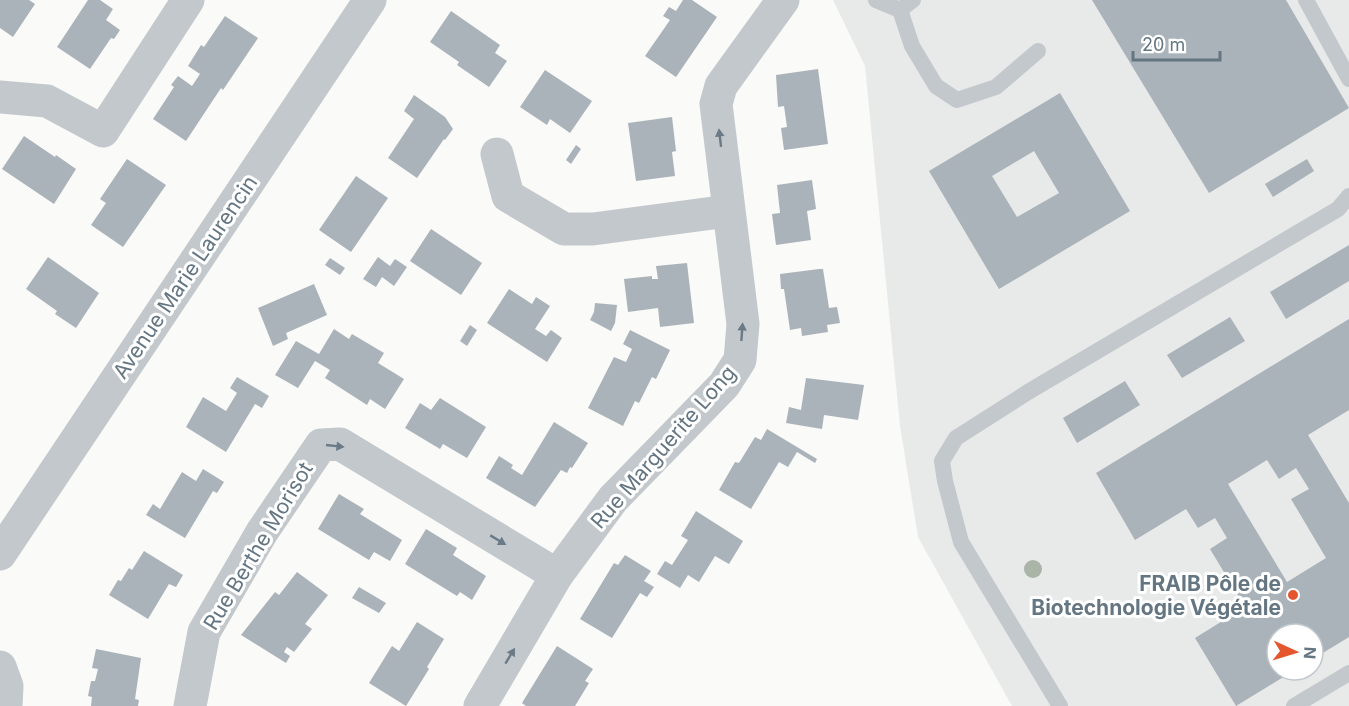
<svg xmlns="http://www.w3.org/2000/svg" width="1349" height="706" viewBox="0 0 1349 706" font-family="Inter,sans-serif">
	<rect width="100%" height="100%" fill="#fafaf8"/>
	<path fill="#e8e9e9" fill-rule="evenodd" d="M833 0H1349V706H1012L918 537 900 426 865 66ZM1277 634H1313V670H1277Z"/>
	<g fill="#aab3b9" fill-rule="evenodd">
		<path d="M0 0H29L35 4 13 37 0 28Z"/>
		<path d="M88 0H100L113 9 106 20 120 30 114 39 111 38 90 69 57 47Z"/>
		<path d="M683 0H692L717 17 676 77 645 56 670 20 663 16 669 7 676 11Z"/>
		<path d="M1092 0H1286L1349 108 1209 193Z"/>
		<path d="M451 11 500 45 495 53 507 61 489 87 457 65 459 62 430 42Z"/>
		<path d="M225 16 258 38 223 90 221 88 186 141 153 119 174 87 171 85 178 76 192 86 200 74 188 66 201 45 204 47Z"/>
		<path d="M818 69 828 144 784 150 781 128 787 127 784 106 778 107 776 75Z"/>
		<path d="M545 70 592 101 570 133 550 119 547 125 520 107Z"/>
		<path d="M1060 93 1130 211 999 289 929 171ZM1034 151 1059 193 1017 217 992 176Z"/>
		<path d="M414 95 445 117 453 129 445 140 444 139 417 178 388 158 414 119 404 111Z"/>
		<path d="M672 117 676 151 672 152 675 176 636 181 628 123Z"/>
		<path d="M24 136 55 157 56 155 76 169 54 204 2 169Z"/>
		<path d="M576 145 581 149 571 164 566 160Z"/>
		<path d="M127 159 166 185 123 247 91 225 106 203 100 199Z"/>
		<path d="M1307 159 1314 171 1273 197 1265 184Z"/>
		<path d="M356 176 388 198 351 252 319 230Z"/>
		<path d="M812 180 816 209 807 211 811 240 776 245 772 214 780 213 777 185Z"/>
		<path d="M431 229 482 263 461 295 410 261Z"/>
		<path d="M1349 245V281L1286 319 1270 292Z"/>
		<path d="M48 257 99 293 76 328 55 314 57 311 26 289Z"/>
		<path d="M378 257 390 266 395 259 407 267 394 286 382 277 376 287 363 279Z"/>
		<path d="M330 258 345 268 340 275 325 265Z"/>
		<path d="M687 263 694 323 660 327 658 308 628 312 624 279 652 276V279H658L656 266Z"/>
		<path d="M819 269H823L829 308 837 307 840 323 827 325 828 332 802 336 801 328 790 330 784 289H781L780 274Z"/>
		<path d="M314 284 327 315 286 333 288 339 273 346 258 308Z"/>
		<path d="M509 289 532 304 536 297 550 306 535 329 546 336 551 330 562 338 547 362 487 323Z"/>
		<path d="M595 303 617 305 615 323 611 331 590 320 594 312Z"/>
		<path d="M1230 317 1245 341 1182 378 1167 355Z"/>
		<path d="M1349 319V410L1308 435 1349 503V637L1313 659V634H1277V670H1295L1236 706 1195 638 1245 607 1210 549 1227 538 1215 518 1198 528 1186 509 1135 540 1096 473ZM1267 460 1279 479 1296 468 1309 489 1291 499 1326 558 1287 582 1228 484Z"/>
		<path d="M470 325 477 330 467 346 460 341Z"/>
		<path d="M334 329 349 339 352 334 384 353 378 363 404 379 385 409 370 399 367 405 325 378 330 370 315 361 298 388 275 375 296 341 319 354Z"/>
		<path d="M630 330 670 350 656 379 652 377 639 403 635 401 623 426 588 408 614 357 626 362 632 349 623 344Z"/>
		<path d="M237 377 269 396 262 408 255 404 226 452 186 427 203 397 226 411 237 393 230 388Z"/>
		<path d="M806 378 864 385 858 420 824 415 822 429 786 423 789 407 801 410Z"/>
		<path d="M1125 381 1140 405 1077 443 1063 418Z"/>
		<path d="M440 398 486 427 467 458 443 444 440 449 405 428 420 403 431 410Z"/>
		<path d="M554 422 588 443 572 468 570 467 567 473 561 470 535 507 486 478 499 456 513 465 511 468 522 475Z"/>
		<path d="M767 429 817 459 815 463 797 452 788 467 779 462 751 509 719 490 735 462 739 463 755 437 761 440Z"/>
		<path d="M203 469 224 482 217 493 213 491 185 538 146 515 153 504 160 509 182 472 196 481Z"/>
		<path d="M339 494 364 509 360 514 402 540 390 561 374 552 369 560 318 529Z"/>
		<path d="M696 511 743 541 729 564 715 556 699 582 688 575 680 588 657 574 665 561 672 565 688 540 681 536Z"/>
		<path d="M426 529 457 548 453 555 486 576 472 600 460 592 457 596 405 564Z"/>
		<path d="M144 551 183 575 176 587 169 584 148 619 109 595 118 580 121 581 129 568 132 570Z"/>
		<path d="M625 555 651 571 644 581 654 587 647 597 640 593 612 638 580 619 614 563 618 565Z"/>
		<path d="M297 572 328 595 305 624 312 629 294 652 287 647 284 652 290 656 286 663 241 635 275 592 279 595Z"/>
		<path d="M359 587 386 603 379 613 352 598Z"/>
		<path d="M417 622 444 639 427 667 429 669 406 706 369 683 392 646 399 651Z"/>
		<path d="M557 646 593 669 585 681 589 683 575 706H526L522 703Z"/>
		<path d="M96 649 141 658 135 699 139 700 138 706H91L92 697 88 696 91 681H95L98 669 92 668Z"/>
	</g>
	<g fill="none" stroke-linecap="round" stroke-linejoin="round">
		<g stroke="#c3c8cc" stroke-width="16">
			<path d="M876 0 900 10 913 0"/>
			<path d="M1306 0 1349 79"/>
			<path d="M900 10 912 46 936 86 957 100 996 87 1038 51"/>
			<path d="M1060 706 961 542 945 481 942 461 956 438 1028 392 1338 209 1349 196"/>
			<path d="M1294 706 1349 673"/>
		</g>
		<g stroke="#c3c8cc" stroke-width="33">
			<path d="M0 97 47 101 103 131 188 0"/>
			<path d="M497 154 508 196 564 229H593L728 211"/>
			<path d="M190 706 204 632 262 532 321 445 340 444 557 575"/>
			<path d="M480 706 557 575 613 499 724 385 740 360 743 324 716 104 721 86 783 0"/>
		</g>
		<g stroke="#c3c8cc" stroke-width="33">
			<path d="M0 554 370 0"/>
			<path d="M0 667 7 686 6 706"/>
		</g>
	</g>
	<circle fill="#aab4a7" cx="1033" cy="569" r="9"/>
	<defs><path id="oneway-solid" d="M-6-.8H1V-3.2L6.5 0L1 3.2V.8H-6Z" transform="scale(1.5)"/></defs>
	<g fill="#6a7a87">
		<use href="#oneway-solid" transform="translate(720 138) rotate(-97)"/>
		<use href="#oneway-solid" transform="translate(742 332) rotate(-86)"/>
		<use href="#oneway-solid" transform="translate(335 446) rotate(6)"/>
		<use href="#oneway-solid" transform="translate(498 540) rotate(31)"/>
		<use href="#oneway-solid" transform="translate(510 656) rotate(-59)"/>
	</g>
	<circle fill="#e4572e" stroke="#fff" stroke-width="2" cx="1293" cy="595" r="6"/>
	<g text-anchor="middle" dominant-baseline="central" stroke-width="6" stroke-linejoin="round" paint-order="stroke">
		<g font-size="21" fill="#657683" stroke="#fff">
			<text transform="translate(185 277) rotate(-56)">Avenue Marie Laurencin</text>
			<text transform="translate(663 447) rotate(-49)">Rue Marguerite Long</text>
			<text transform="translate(258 546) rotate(-59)">Rue Berthe Morisot</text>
		</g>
		<g font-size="21" font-weight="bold" fill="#657683" stroke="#fff" text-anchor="end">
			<text x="1281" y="583">FRAIB Pôle de<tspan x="1281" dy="24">Biotechnologie Végétale</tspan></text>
		</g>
	</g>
	<g transform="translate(1295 652) rotate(94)"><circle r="28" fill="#ffffff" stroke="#c1c8cd" stroke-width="1.5"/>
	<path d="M0-4.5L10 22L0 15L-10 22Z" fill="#e4572e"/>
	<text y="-9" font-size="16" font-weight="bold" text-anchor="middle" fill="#657683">N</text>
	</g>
	<path d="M1133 51v9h87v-9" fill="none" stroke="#657683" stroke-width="3"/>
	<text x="1142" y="51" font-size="18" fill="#657683" stroke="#ffffff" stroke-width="4.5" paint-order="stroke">20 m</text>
</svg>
